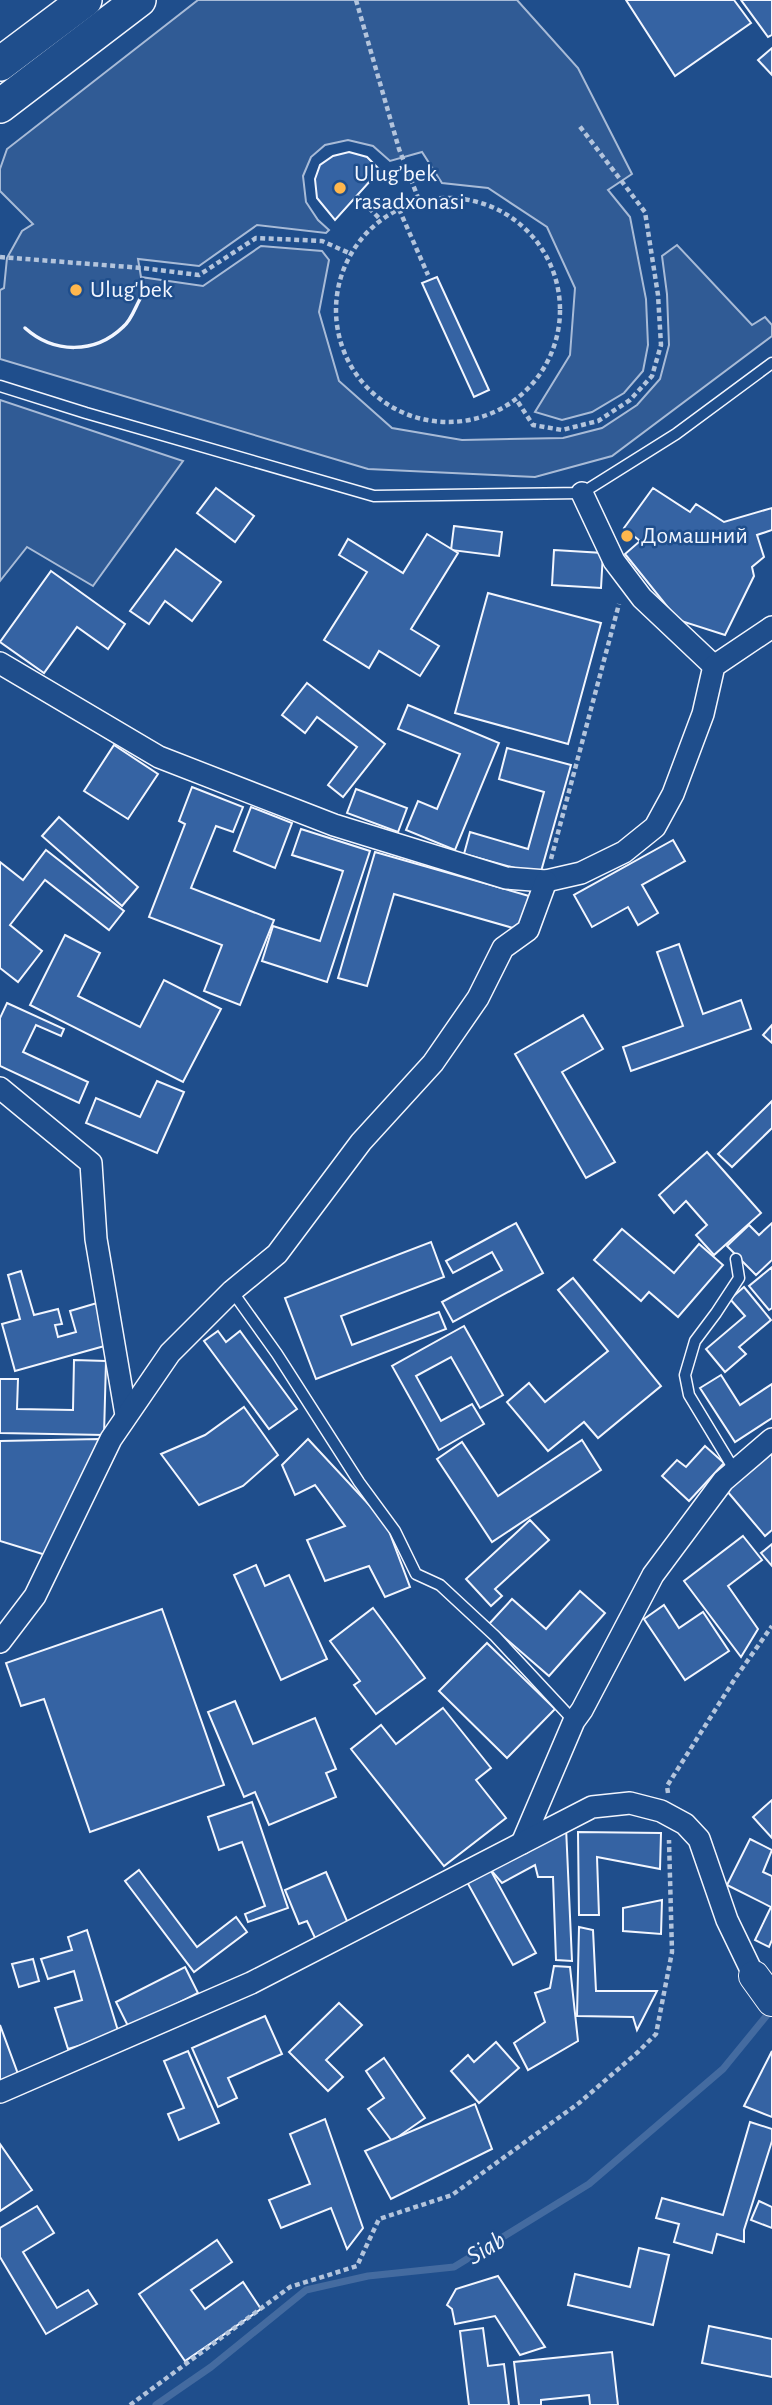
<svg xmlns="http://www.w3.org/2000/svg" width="772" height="2405" viewBox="0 0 772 2405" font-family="'Alegreya Sans',sans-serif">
	<rect width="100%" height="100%" fill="#1f4e8c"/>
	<g fill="#305b95" stroke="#a8bbd7" stroke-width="2">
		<path d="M198 0H517L578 68 632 174 608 190 630 217 646 299 648 345 643 371 624 393 592 412 562 420 535 412 570 355 575 288 547 227 488 188 442 183 422 152 390 161 373 146 348 140 325 145 311 157 303 176 306 202 318 220 329 230 326 233 257 225 199 266 138 259 141 277 203 286 261 246 322 251 329 260 319 312 339 381 392 428 462 440 563 438 602 428 637 405 660 379 669 345 667 294 662 256 677 245 752 325 765 317 772 325V336L612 456 535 477 368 469 0 359V290L4 288 7 258 22 231 33 224 0 191V169L7 149Z"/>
		<path d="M0 400 183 461 93 586 27 547 0 581Z"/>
	</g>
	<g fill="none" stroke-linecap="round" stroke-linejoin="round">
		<path stroke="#446ba0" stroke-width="7" d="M156 2405 211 2367 306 2290 368 2276 454 2267 589 2184 723 2069 772 2009"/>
	</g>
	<g fill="#3563a3" stroke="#f2f6ff" stroke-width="2">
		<path d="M626 0H734L751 23 675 76Z"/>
		<path d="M741 0H772V35L768 37Z"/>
		<path d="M772 48V75L758 60Z"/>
		<path d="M349 152 367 157 380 170 335 220 317 198 315 179 320 165 333 156Z"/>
		<path d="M437 277 489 390 474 397 422 283Z"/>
		<path d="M216 488 254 516 235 542 197 513Z"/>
		<path d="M653 488 690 512 696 504 724 522 772 508V530L757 535 764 557 752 567 754 576 725 635 678 620 625 554 640 541 624 528Z"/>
		<path d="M454 526 502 532 499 556 451 550Z"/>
		<path d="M427 534 458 553 411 629 439 646 420 676 379 651 369 668 324 640 367 572 339 555 348 539 403 573Z"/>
		<path d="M176 549 221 582 192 621 165 601 149 624 130 611Z"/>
		<path d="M554 550 603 553 601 588 552 585Z"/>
		<path d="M51 571 125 624 108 649 77 627 44 673 0 642Z"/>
		<path d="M488 593 601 623 568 744 455 713Z"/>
		<path d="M307 683 385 744 343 797 328 785 357 747 317 717 305 733 282 715Z"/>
		<path d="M408 705 499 743 455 850 406 830 418 801 437 809 460 754 398 729Z"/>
		<path d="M114 745 158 774 128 819 84 791Z"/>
		<path d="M507 748 571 765 540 875 464 854 470 832 528 849 544 792 499 779Z"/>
		<path d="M192 787 243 807 233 832 216 826 191 888 274 920 240 1005 204 991 222 945 149 917 185 824 179 821Z"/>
		<path d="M356 789 407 808 398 832 347 813Z"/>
		<path d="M251 807 292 823 275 868 234 851Z"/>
		<path d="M59 817 138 887 122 906 42 836Z"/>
		<path d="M301 829 370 851 327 982 262 961 273 926 320 941 343 871 292 855Z"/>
		<path d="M673 840 685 861 642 885 658 913 638 925 628 907 592 927 574 895Z"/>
		<path d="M46 850 124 911 109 930 45 880 10 925 42 951 18 982 0 968V862L23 880Z"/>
		<path d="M375 852 529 896 520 930 394 894 367 986 338 978Z"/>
		<path d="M65 935 100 953 78 996 140 1027 164 980 221 1009 183 1082 30 1005Z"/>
		<path d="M679 944 703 1014 741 1000 751 1029 631 1071 623 1047 683 1026 657 952Z"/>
		<path d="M7 1003 64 1029 61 1036 36 1025 23 1052 88 1082 79 1103 0 1066V1018Z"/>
		<path d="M583 1015 603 1049 562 1072 615 1162 586 1178 515 1054Z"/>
		<path d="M772 1025V1043L763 1035Z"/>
		<path d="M157 1081 184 1092 157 1153 86 1123 96 1098 140 1117Z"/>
		<path d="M772 1101V1128L732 1167 718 1154Z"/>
		<path d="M707 1152 761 1213 714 1255 696 1235 707 1225 686 1201 674 1213 659 1195Z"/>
		<path d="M516 1223 543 1273 453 1322 442 1302 502 1270 492 1252 453 1273 446 1261Z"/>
		<path d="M772 1223V1260L756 1275 727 1246 749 1225 759 1235Z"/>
		<path d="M622 1229 674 1273 699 1244 723 1265 678 1317 649 1292 641 1301 594 1260Z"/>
		<path d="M431 1242 444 1277 341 1316 352 1345 439 1312 446 1329 316 1379 285 1298Z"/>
		<path d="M772 1267V1308L769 1310 749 1286Z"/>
		<path d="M21 1271 34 1315 58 1309 62 1324 55 1325 58 1337 76 1332 70 1311 97 1303 108 1345 15 1371 2 1324 20 1319 8 1275Z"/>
		<path d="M573 1278 661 1386 598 1438 584 1422 548 1451 507 1402 529 1383 545 1402 608 1351 558 1290Z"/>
		<path d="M744 1287 771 1320 739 1347 746 1354 725 1372 706 1349 745 1316 730 1299Z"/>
		<path d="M464 1326 503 1395 480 1408 451 1357 416 1376 441 1421 472 1404 484 1424 439 1450 392 1366Z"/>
		<path d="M218 1331 226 1342 240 1331 297 1409 269 1429 204 1341Z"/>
		<path d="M74 1360 106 1361 104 1435 0 1433V1379H18L17 1409 73 1410Z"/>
		<path d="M721 1375 740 1405 772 1384V1418L735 1442 700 1388Z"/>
		<path d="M244 1407 278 1455 243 1486 199 1505 161 1454 205 1435Z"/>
		<path d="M99 1439 49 1556 0 1541V1441Z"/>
		<path d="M308 1439 386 1523 410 1587 385 1597 369 1566 325 1581 307 1540 345 1526 315 1485 295 1495 282 1465Z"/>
		<path d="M582 1440 601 1470 492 1542 437 1459 462 1442 498 1496Z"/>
		<path d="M705 1446 724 1463 689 1501 662 1476 677 1460 686 1467Z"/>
		<path d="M772 1453V1530L765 1536 727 1491Z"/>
		<path d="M530 1520 549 1540 495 1589 502 1596 491 1606 466 1579Z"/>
		<path d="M743 1536 762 1560 728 1586 758 1629 741 1657 684 1581Z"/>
		<path d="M772 1544V1566L761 1553Z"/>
		<path d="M256 1565 265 1586 289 1575 327 1659 281 1680 234 1575Z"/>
		<path d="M580 1591 605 1613 549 1676 489 1624 512 1599 546 1629Z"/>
		<path d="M664 1605 679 1628 703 1612 729 1651 685 1680 644 1619Z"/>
		<path d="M373 1608 425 1678 376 1714 354 1685 360 1681 330 1641Z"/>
		<path d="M162 1609 224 1785 90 1832 44 1699 21 1706 6 1663Z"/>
		<path d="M487 1643 555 1709 507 1758 439 1691Z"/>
		<path d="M235 1701 253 1744 315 1718 336 1769 326 1773 336 1797 269 1825 255 1792 244 1797 208 1712Z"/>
		<path d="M443 1708 491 1768 476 1780 506 1818 444 1866 351 1749 381 1725 396 1744Z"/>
		<path d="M772 1800V1838L753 1817Z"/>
		<path d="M252 1802 288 1908 248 1922 245 1914 265 1906 242 1842 219 1850 208 1817Z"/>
		<path d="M566 1827 572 1961 556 1960 553 1877H538L535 1865 502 1883 490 1869Z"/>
		<path d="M578 1832 661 1833 660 1869 597 1857 599 1915H579Z"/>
		<path d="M750 1839 772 1850 763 1872 772 1876V1940L769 1947 755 1940 771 1907 727 1885Z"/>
		<path d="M490 1869 536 1953 513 1965 467 1882Z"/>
		<path d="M139 1870 197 1947 236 1917 247 1932 194 1972 125 1881Z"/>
		<path d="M326 1872 350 1928 317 1942 307 1921 299 1924 285 1890Z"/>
		<path d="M662 1900 661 1934 623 1931V1908Z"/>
		<path d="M579 1927 593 1930 596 1991H657L637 2030 633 2017 577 2016Z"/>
		<path d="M87 1930 119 2034 68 2049 55 2008 82 2000 74 1971 48 1979 41 1959 72 1950 68 1937Z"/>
		<path d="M33 1959 39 1981 19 1987 12 1964Z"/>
		<path d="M554 1966 570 1967 578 2041 528 2070 514 2043 545 2022 535 1993 550 1988Z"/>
		<path d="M185 1967 198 1993 129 2028 116 2002Z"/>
		<path d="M339 2003 362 2025 326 2060 343 2077 328 2091 289 2052Z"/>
		<path d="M265 2016 282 2054 228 2078 237 2098 218 2107 192 2048Z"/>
		<path d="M0 2025 18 2074 0 2081Z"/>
		<path d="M496 2042 519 2068 479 2103 451 2071 468 2055 474 2062Z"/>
		<path d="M188 2051 219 2123 179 2140 168 2114 184 2108 164 2061Z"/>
		<path d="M772 2051V2117L744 2106Z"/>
		<path d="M384 2058 425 2118 392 2141 368 2109 384 2098 366 2071Z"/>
		<path d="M475 2104 492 2149 391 2199 365 2151Z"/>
		<path d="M325 2119 363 2228 347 2249 331 2208 281 2228 269 2200 310 2184 290 2134Z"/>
		<path d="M750 2122 772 2129V2141L744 2230V2242L717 2234 712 2253 674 2242 679 2224 656 2218 662 2198 723 2215Z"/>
		<path d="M0 2144 32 2190 0 2211Z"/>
		<path d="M759 2201 772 2207V2228L751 2220Z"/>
		<path d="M37 2206 54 2233 23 2252 57 2308 88 2290 97 2304 46 2334 0 2257V2228Z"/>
		<path d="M217 2240 232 2262 191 2290 205 2309 243 2282 261 2309 185 2361 139 2294Z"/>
		<path d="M639 2248 669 2255 653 2325 568 2305 575 2274 630 2287Z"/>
		<path d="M498 2276 545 2347 520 2355 495 2316 455 2324 452 2309 447 2305 456 2289Z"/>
		<path d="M709 2326 772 2339V2377L702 2363Z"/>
		<path d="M483 2328 488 2366 504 2364 509 2405H469L460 2331Z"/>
		<path d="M612 2352 618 2405H590L589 2395 541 2400V2405H519L514 2362Z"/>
	</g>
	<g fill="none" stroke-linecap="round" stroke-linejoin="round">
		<g stroke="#f2f6ff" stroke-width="13">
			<g id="lane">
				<path d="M0 386 86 413 374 496 582 493 676 434 772 363"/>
				<path d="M232 1291 277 1354 359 1482 395 1531 416 1574 440 1585 495 1636 574 1721"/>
				<path d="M735 1471 689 1395 685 1375 695 1341 716 1313 739 1278 736 1259"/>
			</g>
		</g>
		<g stroke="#f2f6ff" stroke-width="24">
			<g id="street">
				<path d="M582 493 614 561 642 598 714 666"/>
				<path d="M0 663 159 757 334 825 506 878 546 881 581 873 624 852 655 827 673 794 703 714 714 666 772 627"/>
				<path d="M0 1088 91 1163 96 1239 126 1415"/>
				<path d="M0 1642 35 1596 111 1439 170 1353 232 1291 277 1254 361 1142 433 1063 478 998 503 948 528 930 546 881"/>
				<path d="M522 1843 574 1721 582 1710 653 1575 723 1481 772 1439"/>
				<path d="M0 2092 251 1983 592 1807 630 1803 661 1811 685 1824 699 1839 727 1920 754 1976"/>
			</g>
		</g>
		<g stroke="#f2f6ff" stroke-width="32">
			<path id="secondary" d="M754 1976 772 2001"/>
		</g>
		<g stroke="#f2f6ff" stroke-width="36">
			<g id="primary">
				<path d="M0 64 85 0"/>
				<path d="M0 106 139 0"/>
			</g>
		</g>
		<g stroke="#b3c4dc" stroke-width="4.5" stroke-dasharray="5 3.5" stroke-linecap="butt">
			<path d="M356 0 399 149 419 200"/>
			<path d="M357 196 380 219"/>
			<circle cx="448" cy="310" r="112"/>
			<path d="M399 209 428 275"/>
			<path d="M0 257 142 268 199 275 256 238 322 241 349 253"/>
			<path d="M518 402 533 425 562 430 598 421 630 400 652 376 661 345 658 295 645 212 578 124"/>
			<path d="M551 859 619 604"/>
			<path d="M668 1793 667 1786 736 1677 772 1626"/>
			<path d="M130 2405 290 2287 357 2266 379 2219 452 2195 579 2103 638 2052 656 2034 672 1952 669 1840"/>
		</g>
		<use href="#lane" stroke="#1f4e8c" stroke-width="10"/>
		<use href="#street" stroke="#1f4e8c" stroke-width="21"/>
		<use href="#secondary" stroke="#1f4e8c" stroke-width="30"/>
		<use href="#primary" stroke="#1f4e8c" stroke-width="33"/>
		<path stroke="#f2f6ff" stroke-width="3.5" d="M25 328C54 354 95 354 123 327 131 321 135 308 140 299"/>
	</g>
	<g fill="#ffb74d" stroke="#1f4e8c" stroke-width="2.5">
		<circle cx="340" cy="188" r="7"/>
		<circle cx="76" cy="290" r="7"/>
		<circle cx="627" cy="536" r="7"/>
	</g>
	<g text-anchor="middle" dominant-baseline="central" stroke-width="5" stroke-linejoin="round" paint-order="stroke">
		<g font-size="24" fill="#f2f6ff" stroke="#1f4e8c" text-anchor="start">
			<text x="354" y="174">Ulug’bek<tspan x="354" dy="28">rasadxonasi</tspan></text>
			<text x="90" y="290">Ulug'bek</text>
			<text x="641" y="536">Домашний</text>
		</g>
		<g font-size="26" font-style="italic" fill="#f2f6ff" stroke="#1f4e8c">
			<text transform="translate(486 2248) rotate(-31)">Siab</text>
		</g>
	</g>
</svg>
